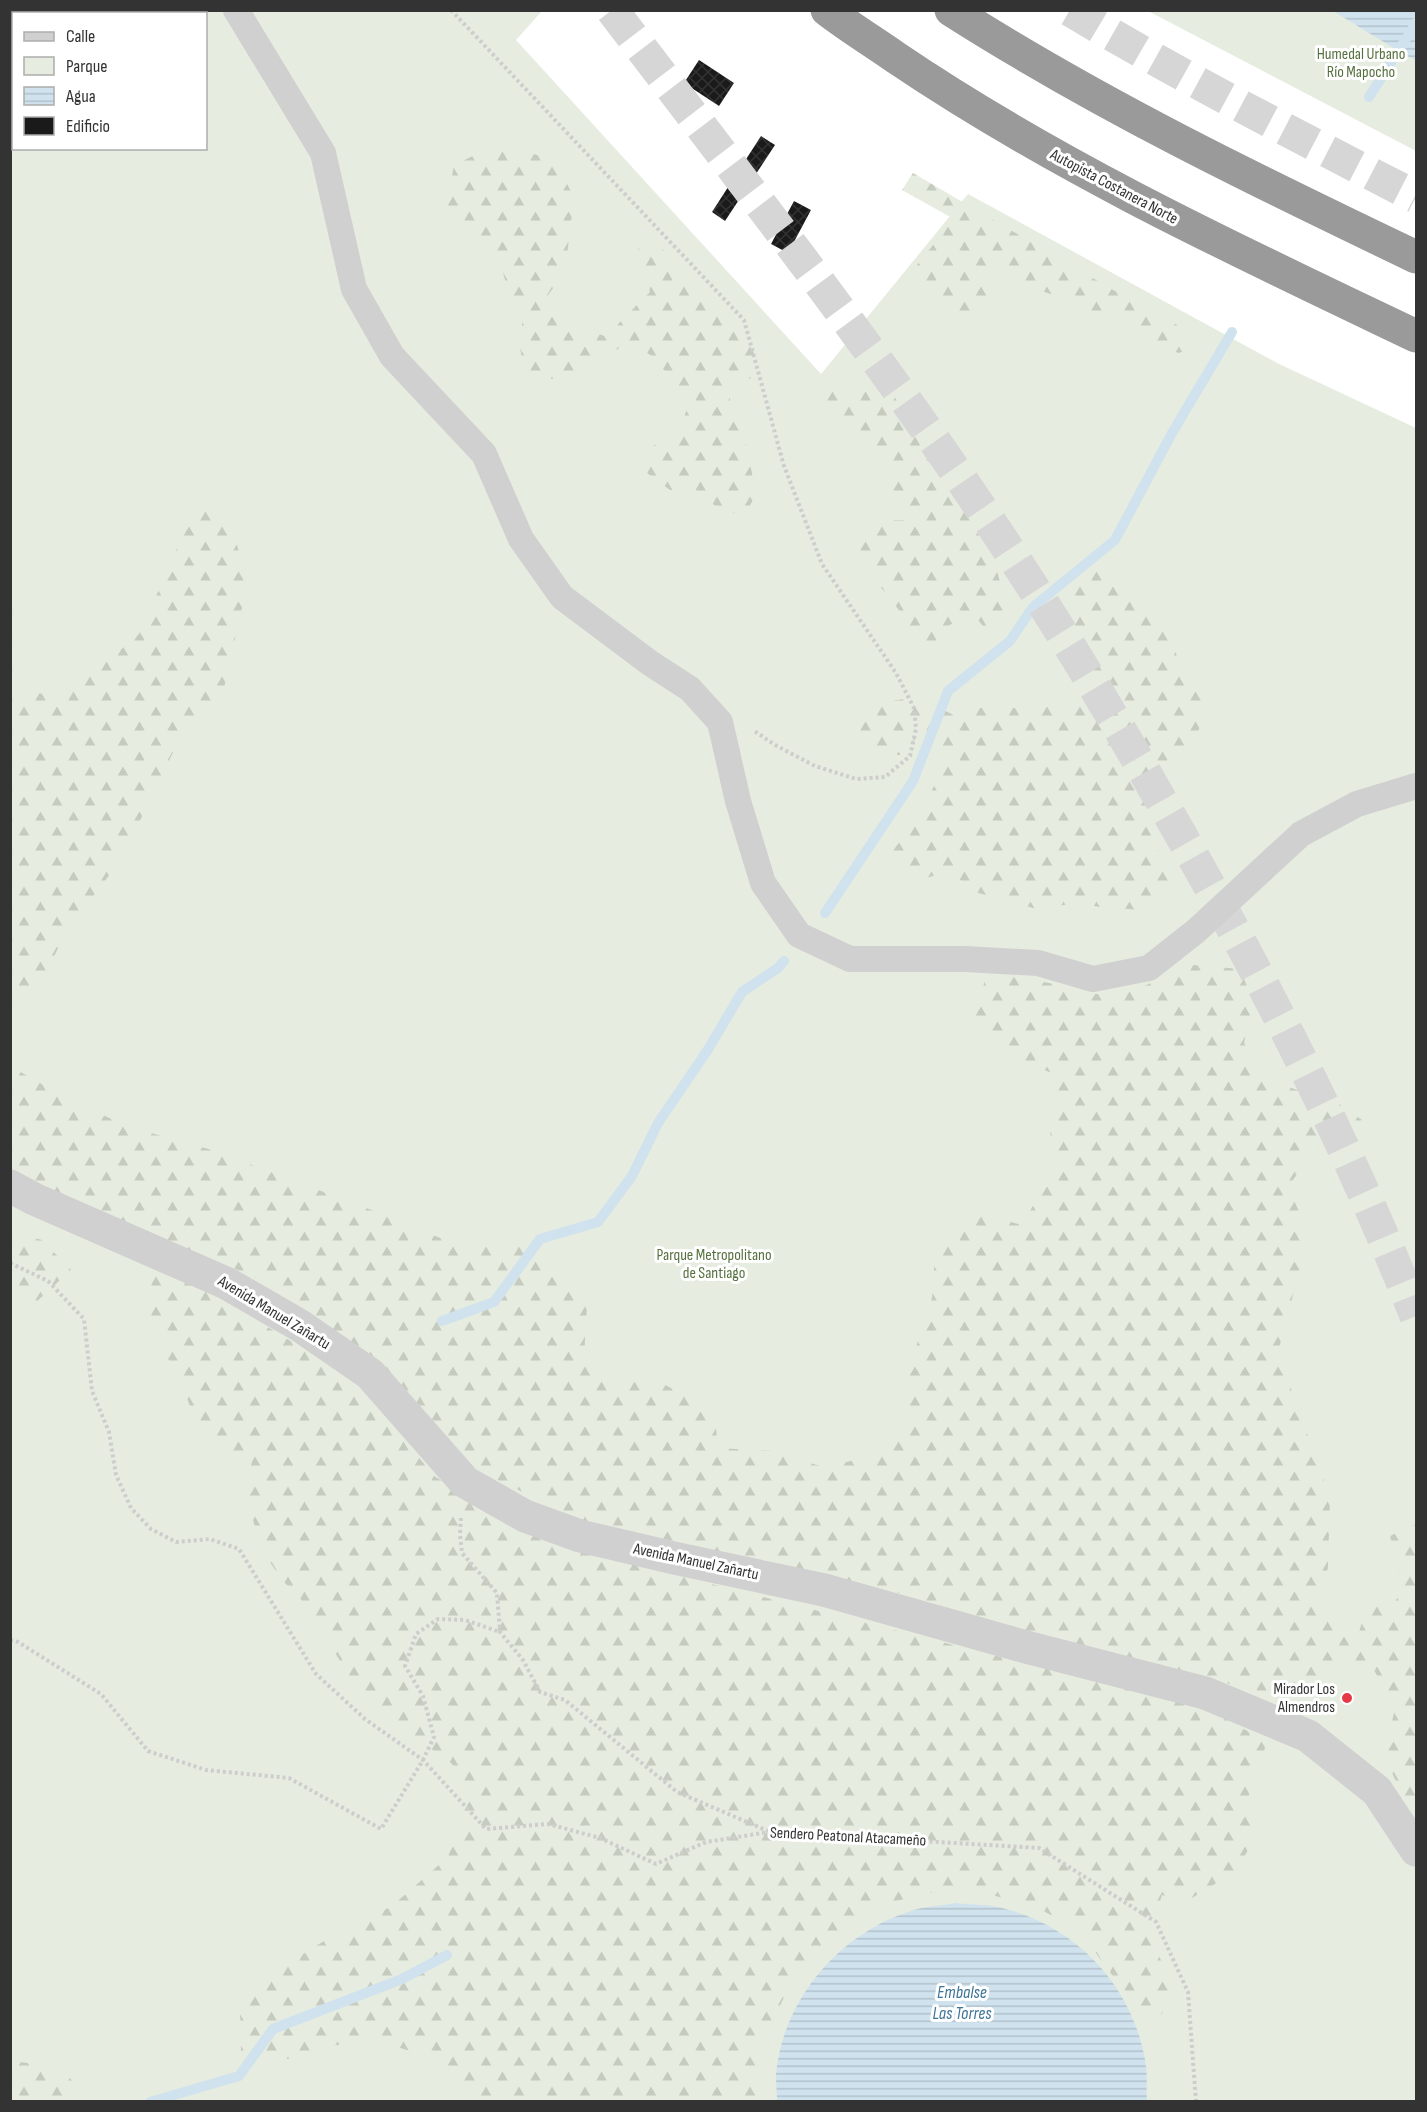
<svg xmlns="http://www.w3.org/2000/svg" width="1427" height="2112" viewBox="0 0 1427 2112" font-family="'Sofia Sans Condensed',sans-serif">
	<defs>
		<pattern id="forest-firs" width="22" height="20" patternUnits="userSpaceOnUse" patternTransform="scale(1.5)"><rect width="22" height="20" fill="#e6ecdf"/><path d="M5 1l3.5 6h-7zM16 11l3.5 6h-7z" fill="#c6cbc0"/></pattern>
		<pattern id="water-rules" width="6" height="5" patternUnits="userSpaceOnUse" patternTransform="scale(1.5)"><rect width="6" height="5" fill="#cfe2ee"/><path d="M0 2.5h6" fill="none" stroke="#b2c2cd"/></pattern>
		<pattern id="building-cross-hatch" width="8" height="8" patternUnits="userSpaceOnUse" patternTransform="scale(1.5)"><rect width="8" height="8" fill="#1a1a1a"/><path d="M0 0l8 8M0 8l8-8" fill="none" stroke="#333"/></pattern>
	</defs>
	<rect width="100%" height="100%" fill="#fff"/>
	<g fill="#e6ecdf" fill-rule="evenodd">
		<path d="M11 11H542L516 40 821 374 968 194 1279 364 1416 428V2101L11 2102ZM14 14H206V148H14Z"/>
		<path d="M1148 11H1416V151L1150 12Z"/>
	</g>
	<g fill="url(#forest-firs)">
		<path d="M516 148 555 161 574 197 565 272 548 295 558 328 585 329 610 338 619 323 650 292 635 236 653 239 755 348 764 366 753 377 744 381 717 361 748 452 756 495 745 514 722 511 694 489 670 490 643 470 648 448 677 435 689 404 672 384 658 360 630 342 577 372 551 379 524 369 519 342 523 319 508 291 496 246 460 237 446 210 454 165 481 152Z"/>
		<path d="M913 173 1120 294 1177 325 1192 349 1178 353 1149 337 1123 316 1089 313 1070 300 1035 289 1001 271 985 267 992 306 967 317H946L929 299 927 283 917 265 954 219 902 190Z"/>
		<path d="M843 386H888L932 459 947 494 968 516 995 564 1007 607 991 637 979 621 959 620 937 632 941 657 921 651 907 621 886 593 860 566 856 535 894 520H915L890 504 895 471 868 451 840 426 823 394Z"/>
		<path d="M189 508 228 516 248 581 221 701 179 740 133 835 114 869 65 933 39 989 11 1003V694L70 693 139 634 175 554Z"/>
		<path d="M1093 568 1138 593 1167 623 1180 667 1215 692 1196 736 1166 762 1149 815 1156 846 1175 884 1155 911 1100 907 1077 903 1037 909 975 892 949 871 920 880 887 859 920 814 940 774 945 747 919 735 900 755 865 752 855 716 876 703 919 697 957 717 980 708H1031L1118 703 1070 638 1067 587Z"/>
		<path d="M11 604 24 639 11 680Z"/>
		<path d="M1193 965 1240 969 1253 1001 1244 1043 1262 1075 1294 1089 1332 1099 1362 1120 1322 1139 1288 1187 1309 1234 1278 1352 1330 1498 1328 1567 1320 1605 1358 1635 1369 1601 1392 1606 1403 1590 1390 1536 1416 1524V1809L1409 1807 1393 1775 1385 1749 1395 1709 1374 1670 1344 1667 1321 1673 1292 1699 1101 1653 904 1594 581 1520 479 1471 379 1361 257 1278 48 1191 11 1172 10 1066 59 1094 126 1126 212 1150 382 1214 462 1247H525L587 1305 584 1357 621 1381 665 1385 714 1409 718 1448 774 1451 826 1468 864 1457 886 1447 905 1420 908 1372 932 1298 936 1243 979 1213 1022 1225 1056 1165 1050 1132 1057 1075 990 1049 975 1016 985 980 1006 976 1031 980 1055 984 1081 995 1130 992Z"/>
		<path d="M10 1232 42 1240 71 1270 34 1304 11 1297Z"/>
		<path d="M155 1264 208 1290 357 1382 434 1476 517 1527 632 1564 1208 1709 1267 1742 1244 1810 1256 1836 1236 1871 1187 1901 1162 1895 1149 1935 1178 1996 1154 2022 1118 1983 1079 1930 1034 1906 980 1892H935L887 1903 796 1972 755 2058 759 2101H466L465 2093 428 2057 379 2041 337 2045 280 2061 241 2051 240 2005 276 1971 327 1939 392 1906 448 1857 458 1827 463 1776 450 1762 347 1690 344 1667 300 1598 282 1580 260 1547 246 1492 252 1461 202 1439 184 1390 161 1345 148 1305Z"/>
		<path d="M11 2061 60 2067 81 2091 85 2101H11Z"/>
	</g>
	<g fill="url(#water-rules)">
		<path d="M1333 11H1416V60L1405 55Z"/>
		<path d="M956 1903C971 1905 988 1904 1002 1908 1076 1926 1132 1985 1145 2060 1148 2073 1146 2088 1147 2101H777C777 2093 776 2083 776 2074 783 1999 840 1933 911 1911 925 1906 942 1906 956 1903Z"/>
	</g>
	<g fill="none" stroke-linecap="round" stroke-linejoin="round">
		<g stroke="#cfe2ee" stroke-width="10">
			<path d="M1369 97 1416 23"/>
			<path d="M825 913 913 781 948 691 1010 641 1033 607 1115 540 1172 433 1232 332"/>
			<path d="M442 1321 494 1302 540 1239 598 1222 632 1176 658 1123 707 1051 742 992 778 968 784 961"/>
			<path d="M150 2102 239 2076 273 2029 402 1979 447 1955"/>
		</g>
	</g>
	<g fill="url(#building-cross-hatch)">
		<path d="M699 60 734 83 719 106 684 83Z"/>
		<path d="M761 136 775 145 725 221 712 212Z"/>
		<path d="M794 201 811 210 788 253 771 244Z"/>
	</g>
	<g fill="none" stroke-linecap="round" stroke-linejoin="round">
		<g stroke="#d6d6d6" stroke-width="33" stroke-dasharray="33 16" stroke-linecap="butt">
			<path d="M612 10C728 162 845 312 954 469 1028 575 1095 685 1159 797 1256 964 1344 1136 1416 1316"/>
			<path d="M1070 10C1183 78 1300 137 1416 197"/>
		</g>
		<g stroke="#cdcdcd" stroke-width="4" stroke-dasharray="3 3" stroke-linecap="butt">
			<path d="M451 10 744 320 784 466 822 564 896 673 914 708 916 729 910 756 885 777 856 779 815 766 775 745 753 730"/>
			<path d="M10 1263 48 1281 84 1319 92 1391 109 1432 116 1475 131 1508 151 1529 176 1542 210 1539 239 1549 316 1674 365 1719 423 1760 486 1829 548 1824 600 1838 656 1864 706 1842 769 1832 1039 1848 1156 1922 1188 1992 1196 2102"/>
			<path d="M461 1518 460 1534 462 1553 497 1593 500 1632 523 1660 540 1692 565 1700 677 1792 768 1831"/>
			<path d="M10 1640 18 1642 101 1694 148 1751 206 1770 289 1778 381 1829 423 1760 434 1737 423 1696 405 1666 416 1634 438 1619 465 1620 500 1632"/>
		</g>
		<path stroke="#d0d0d0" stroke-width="26" d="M236 10 323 153 354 289 392 356 484 454 521 539 562 597 650 663 690 689 720 722 738 801 763 883 799 935 850 959H965L1038 963 1093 979 1149 968 1196 931 1301 834 1357 804 1416 786"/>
		<path stroke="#d0d0d0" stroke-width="33" d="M10 1186 34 1199 226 1283 299 1325 370 1374 465 1482 525 1516 580 1536 674 1558 824 1590 1026 1647 1205 1693 1308 1736 1377 1791 1416 1850"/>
		<g stroke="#9a9a9a" stroke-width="33">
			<path d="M827 10C849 27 872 41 895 57 1059 168 1238 251 1416 336"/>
			<path d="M951 10C1100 105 1257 181 1416 257"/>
		</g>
	</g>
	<circle fill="#e63946" stroke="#fff" stroke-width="2" cx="1347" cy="1698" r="6"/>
	<g text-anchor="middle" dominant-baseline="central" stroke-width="6" stroke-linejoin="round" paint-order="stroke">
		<g font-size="16" fill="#56703f" stroke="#fff">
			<text x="1361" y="54">Humedal Urbano<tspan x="1361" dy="18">Río Mapocho</tspan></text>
			<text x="714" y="1255">Parque Metropolitano<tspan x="714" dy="18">de Santiago</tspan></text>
		</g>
		<g font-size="16" fill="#333" stroke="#fff">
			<text transform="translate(1114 187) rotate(28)">Autopista Costanera Norte</text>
			<text transform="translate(274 1313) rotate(31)">Avenida Manuel Zañartu</text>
			<text transform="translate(696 1562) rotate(12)">Avenida Manuel Zañartu</text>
			<text transform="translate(848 1837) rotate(3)">Sendero Peatonal Atacameño</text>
		</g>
		<g font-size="16" fill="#333" stroke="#fff" text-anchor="end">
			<text x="1335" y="1689">Mirador Los<tspan x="1335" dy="18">Almendros</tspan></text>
		</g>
		<g font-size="18" font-style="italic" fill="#3f7597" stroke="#fff">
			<text x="962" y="1992">Embalse<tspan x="962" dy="21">Las Torres</tspan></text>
		</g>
	</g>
	<rect width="1427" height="2112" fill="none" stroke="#333333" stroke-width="24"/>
	<rect x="12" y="12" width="195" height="138" fill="#ffffff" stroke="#adadad" stroke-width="1.5"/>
	<rect x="24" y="32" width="30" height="9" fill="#d0d0d0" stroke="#adadad" stroke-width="1.5"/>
	<text x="66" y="42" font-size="18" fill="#333333">Calle</text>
	<rect x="24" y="57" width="30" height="18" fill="#e6ecdf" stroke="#adadad" stroke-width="1.5"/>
	<text x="66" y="72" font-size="18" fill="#333333">Parque</text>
	<rect x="24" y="87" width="30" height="18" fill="url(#water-rules)" stroke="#adadad" stroke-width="1.5"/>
	<text x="66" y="102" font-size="18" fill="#333333">Agua</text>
	<rect x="24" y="117" width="30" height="18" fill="#1a1a1a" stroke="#adadad" stroke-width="1.5"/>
	<text x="66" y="132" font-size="18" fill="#333333">Edificio</text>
</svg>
